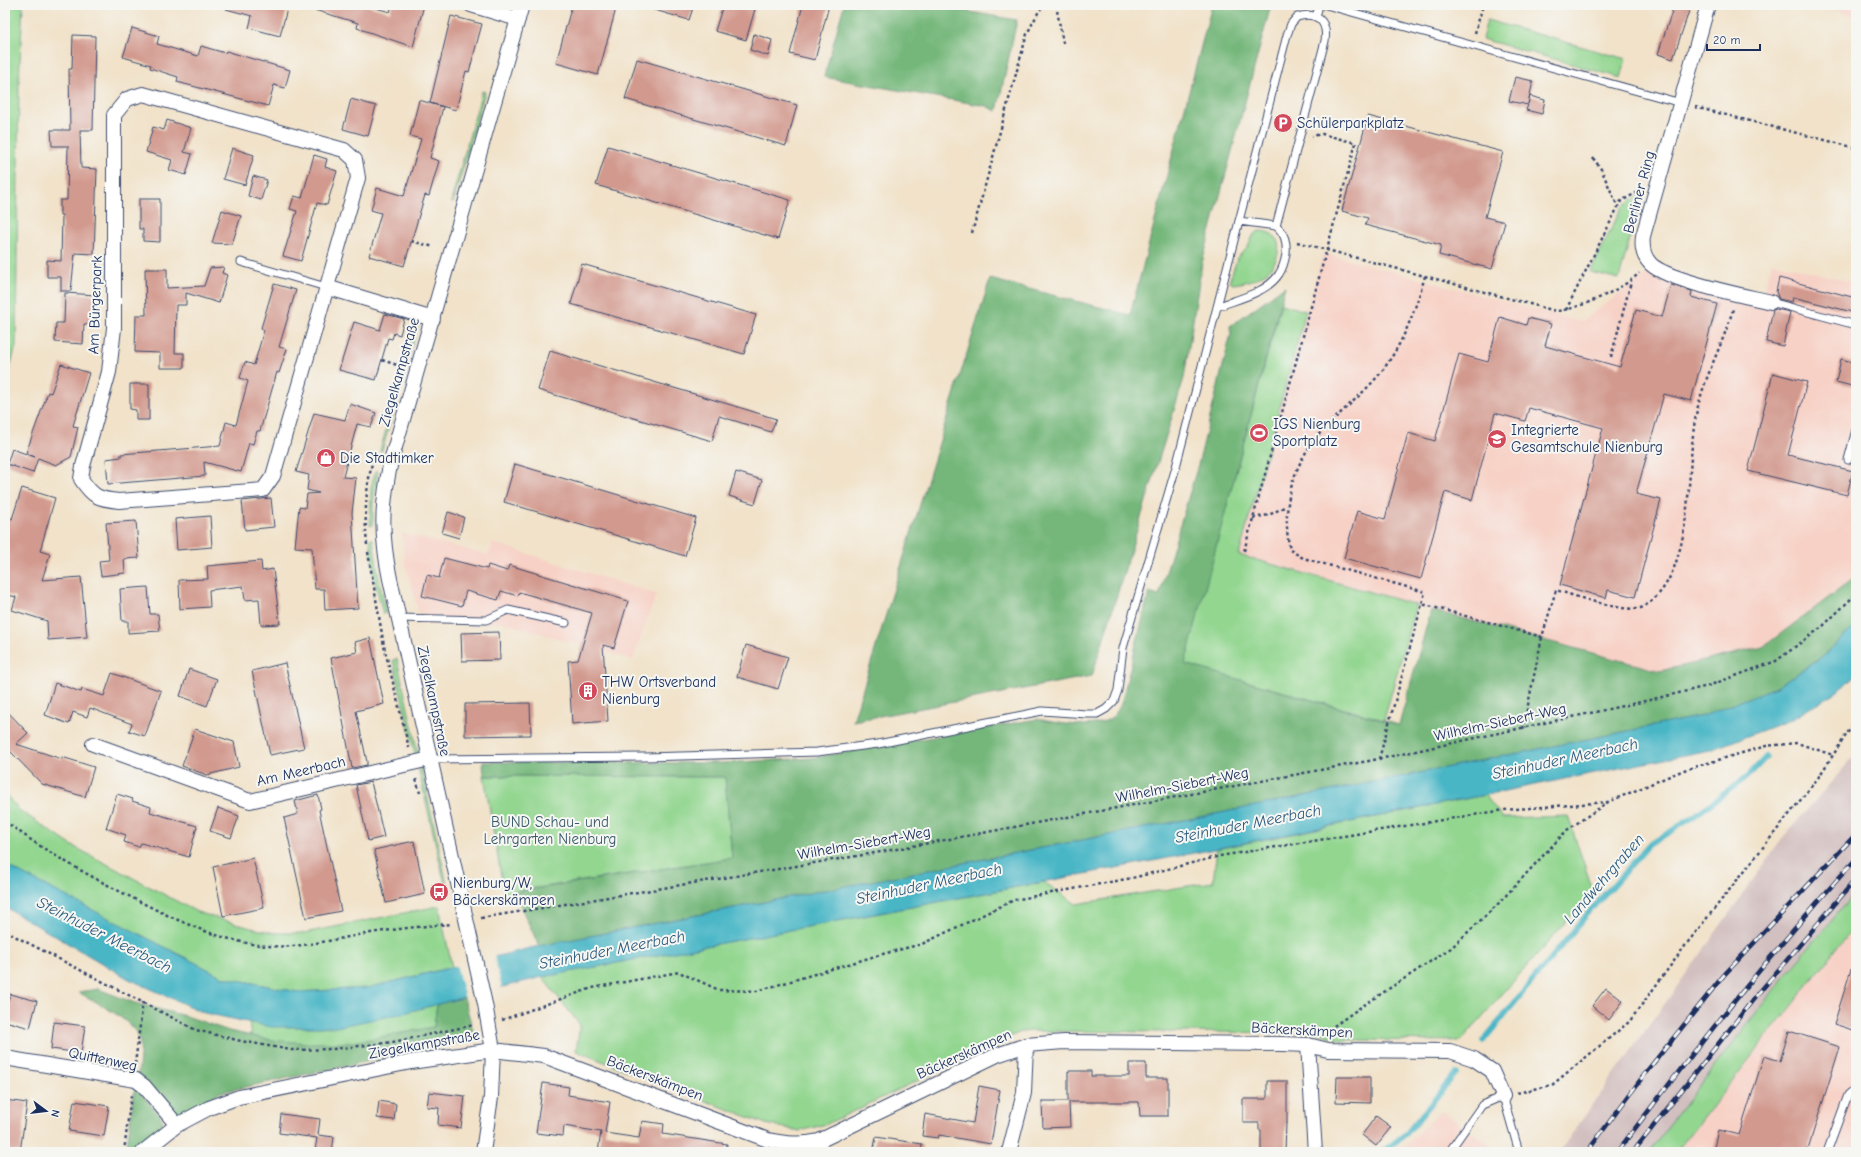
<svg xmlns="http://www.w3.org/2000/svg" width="1861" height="1157" viewBox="0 0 1861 1157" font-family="'Comic Neue',sans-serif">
	<rect width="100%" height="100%" fill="#f6f6f2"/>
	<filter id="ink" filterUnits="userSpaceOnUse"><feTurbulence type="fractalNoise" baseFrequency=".025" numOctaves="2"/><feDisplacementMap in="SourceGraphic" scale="8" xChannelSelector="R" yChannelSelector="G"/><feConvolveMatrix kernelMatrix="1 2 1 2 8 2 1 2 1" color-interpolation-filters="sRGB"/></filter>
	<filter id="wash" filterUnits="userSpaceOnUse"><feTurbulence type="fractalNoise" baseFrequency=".012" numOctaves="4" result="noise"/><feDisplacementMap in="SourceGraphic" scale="16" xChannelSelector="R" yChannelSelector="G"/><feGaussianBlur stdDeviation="0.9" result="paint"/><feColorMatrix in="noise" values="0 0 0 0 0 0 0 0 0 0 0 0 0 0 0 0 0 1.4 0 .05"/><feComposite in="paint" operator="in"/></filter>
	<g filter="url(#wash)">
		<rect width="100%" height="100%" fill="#f1e2c9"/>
		<g fill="#f7d1c6">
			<path d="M1819 5H1856V16Z"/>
			<path d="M1323 253 1581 322 1647 274 1760 305 1772 262 1856 283V577L1763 647 1660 671 1431 610 1239 555Z"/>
			<path d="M402 533 488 555 493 543 656 594 633 660 501 622 422 624 405 562Z"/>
			<path d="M1856 924V1152H1676Z"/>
			<path d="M1441 1111 1501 1152H1398Z"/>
		</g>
		<path fill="#d2bfbf" d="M1856 754V892L1784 977 1648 1152H1559L1785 835Z"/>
		<g fill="#92d68f" stroke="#568276">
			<path d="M5 5H23L19 81 16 346 5 385Z"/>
			<path d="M1487 20 1626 59 1621 78 1482 39Z"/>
			<path d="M482 91 485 92 453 203 451 202Z"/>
			<path d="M1642 194 1619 279 1590 272 1622 207Z"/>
			<path d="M1259 231C1285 231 1282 257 1268 271 1260 279 1244 283 1233 284L1230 282V279L1238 257 1247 248 1254 234Z"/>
			<path d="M1281 304 1306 311 1239 555 1416 605 1384 720 1184 664Z"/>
			<path d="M415 325H418L382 451H380Z"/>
			<path d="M376 470 378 471 373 503V525L370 526 371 487Z"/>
			<path d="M370 539H373L378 573 386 613 383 614 374 577Z"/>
			<path d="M397 659 447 884H445L393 660Z"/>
			<path d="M484 776 725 777 732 858 504 893Z"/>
			<path d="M5 794 19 810 71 845 197 912 251 928 275 933H304L439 906 452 967 367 988 298 992 223 977 5 865Z"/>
			<path d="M1485 795 1503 818 1568 816 1593 891 1461 1041 1350 1040H1340L1320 1033 1031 1031 1021 1032 1003 1040 827 1124 800 1131 766 1124 576 1051 580 1025 542 977 1044 882 1076 904 1213 882 1217 849Z"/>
			<path d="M1856 892V924L1676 1152H1648L1784 977Z"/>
			<path d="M437 1004 434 1027C406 1032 378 1039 349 1043 317 1047 282 1043 251 1036L249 1022C313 1035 375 1020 437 1004Z"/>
		</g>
		<g fill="#75b77a" stroke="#48736c">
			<path d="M844 5H929L1017 20 997 111 986 106 824 77Z"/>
			<path d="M1212 5H1271L1202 263 1184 378 1092 676 853 721 990 279 1130 315Z"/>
			<path d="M1285 286 1185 664 1399 725 1431 610 1660 671 1763 647 1856 577V626L1815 662 1776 687 1703 716 1180 821 539 946 514 892 732 858 725 777 484 776 483 762 721 763 812 758 1037 719C1057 723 1095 731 1112 717 1116 714 1119 708 1121 704L1149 593 1159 596 1198 465 1231 334 1230 326Z"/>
			<path d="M98 989 135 1003 189 1017 229 1031 271 1040 307 1043H348L434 1027 437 1004 464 998 474 1034 461 1042 221 1092 179 1114H175L138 1075C139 1066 142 1046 139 1038 132 1019 95 1002 78 992Z"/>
			<path d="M135 1087 160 1115 163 1123 134 1152H126Z"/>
		</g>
		<path fill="#49b6c6" stroke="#327292" d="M1856 626V674L1838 691 1790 720 1710 750 1184 855 538 978 400 1014 336 1027H271L204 1013 129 979 5 907V865L223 977 298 992 367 988 539 946 1180 821 1703 716 1776 687 1817 661Z"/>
		<path fill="#f1e2c9" d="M494 955 502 989 465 999 456 964Z"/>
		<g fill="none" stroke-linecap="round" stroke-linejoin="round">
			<g stroke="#49b6c6" stroke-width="5.5">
				<path d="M1483 1041 1594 906 1649 845 1693 817 1732 788 1749 775 1766 757"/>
				<path d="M1382 1152 1407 1133 1456 1073"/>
			</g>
		</g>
		<g id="blocks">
			<g fill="#d2998e">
				<path d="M227 5H288L280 36 249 28 252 16 226 9Z"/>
				<path d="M311 5H365L390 12 392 5H424L413 47 357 28 358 23 311 9Z"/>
				<path d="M572 5H617L598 75 556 63Z"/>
				<path d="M652 5H694L689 20 651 9Z"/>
				<path d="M723 5H740L755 9 746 40 715 31Z"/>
				<path d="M803 5H829L815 60 790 54Z"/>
				<path d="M1674 5H1691L1673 59 1658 54Z"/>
				<path d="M451 16 482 24 469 72 466 71 456 110 430 103Z"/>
				<path d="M132 28 159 36 157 44 198 56 201 46 225 53 226 51 290 70 285 88 274 85 268 106 177 82 178 77 150 68 151 65 123 57Z"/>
				<path d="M754 34 772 40 768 56 750 50Z"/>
				<path d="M73 35 95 36 93 130H80L81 168 97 169 94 254 75 253 71 291H61V277H47V260L61 261 62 215H60V200H67L68 146H52L51 130H70L69 69H72Z"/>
				<path d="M637 59 797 105 786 146 625 99Z"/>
				<path d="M1515 77 1533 81 1528 104 1530 96 1545 100 1542 114 1526 110 1528 105 1509 101Z"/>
				<path d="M351 99 376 106 368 136 343 129Z"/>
				<path d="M419 100 443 107 430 158 439 161 429 196 425 195 404 266 369 256 381 213 371 210 377 188 404 196 421 139 410 136Z"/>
				<path d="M1368 116 1503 152 1485 217 1505 222 1492 269 1439 255 1441 245 1365 225 1368 218 1342 211Z"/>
				<path d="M167 120 191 128 184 152 192 154 186 175 169 170 172 160 146 152 153 127 164 130Z"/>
				<path d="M608 146 790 200 778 239 596 185Z"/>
				<path d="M232 148 254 155 245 185 223 179Z"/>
				<path d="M314 155 327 159 325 167 337 171 327 205 317 203 301 261 283 256 297 211 290 209 294 196 302 198Z"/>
				<path d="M253 176 267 180 261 200 248 196Z"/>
				<path d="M139 199H160V242L143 241V229H139Z"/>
				<path d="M222 210 241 216 232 244 212 243Z"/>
				<path d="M582 264 756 315 744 354 571 304Z"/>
				<path d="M224 267 222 273 227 275 219 303 186 293V305H176L175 353H184V368H160V353L135 352 136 315H146L145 269H167V288L204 286 210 268Z"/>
				<path d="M1779 278 1856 298V313L1793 297 1792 302 1779 299 1776 292Z"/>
				<path d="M274 284 296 290 279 347 287 349 279 373 277 372 260 431H257L253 444 249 443 241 472 204 462 205 476 108 484 106 459 121 457V454L220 446 226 422 236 425 248 381 240 378 245 362 254 365 264 330 261 328Z"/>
				<path d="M1671 285 1692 291 1691 297 1717 304 1691 401 1664 394 1636 494 1661 500 1635 597 1608 590 1606 598 1560 585 1603 428 1529 408 1525 421 1495 413 1472 500 1445 492 1421 579 1344 558 1357 511 1385 519 1408 433 1435 441 1459 354 1488 362 1500 317 1526 325 1528 318 1551 324 1545 346 1620 367 1636 310 1662 317Z"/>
				<path d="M65 293 96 295 94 325 84 324 83 344 55 342 56 323H64Z"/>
				<path d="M1776 309 1790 312 1783 346 1766 342 1773 310Z"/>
				<path d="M385 314 404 319 400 335 394 333 392 339 388 338 376 380 339 370 354 322 380 330Z"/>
				<path d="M550 351 748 410 776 419 771 432 719 416 712 441 538 390Z"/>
				<path d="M1841 359 1856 363V387L1836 382Z"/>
				<path d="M61 364 89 373 73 426 78 427 71 457 56 465 38 458 33 473 7 464 12 449 35 457 26 453 48 392 51 393Z"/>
				<path d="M1773 373 1807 382 1788 455 1853 471 1847 495 1748 471Z"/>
				<path d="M130 384H149V420H136V410L130 409Z"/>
				<path d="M350 404 376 413 371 427 357 424 343 477 356 478 352 513 358 608 325 610 324 589H315L312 548 295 547 299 507 305 508 307 494 319 493 307 490 309 475 296 472 314 413 345 420Z"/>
				<path d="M515 464 696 518 685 556 504 502Z"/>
				<path d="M736 472 762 480 755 504 729 496Z"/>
				<path d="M22 488 55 498 40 551 50 554 42 580 81 577 87 637 48 640 47 621 12 610 16 597 5 594V517L12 519Z"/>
				<path d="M271 498 274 527 245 530 242 501Z"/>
				<path d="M448 512 464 517 459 538 442 533Z"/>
				<path d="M210 516 212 547 177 550 175 519Z"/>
				<path d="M136 521 139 558 124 559 125 573 101 576 99 561 109 560 106 523Z"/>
				<path d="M444 558 487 569 488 565 507 571 509 565 628 601 614 648 603 645 608 721 572 724 568 661 578 660 592 613 519 592 518 596 501 591 498 600 466 591 462 606 422 596 427 575 439 578Z"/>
				<path d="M261 561 262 571 273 569 280 624 261 625 259 599 245 600 243 586 209 590 210 607 180 609 179 580 208 579 207 566Z"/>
				<path d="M148 587 150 614H158L160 631 128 633V621H122L120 589Z"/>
				<path d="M499 632 500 660 462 661 461 633Z"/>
				<path d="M370 638 384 704 356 711 367 762V765L352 768 331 658 357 652 355 642Z"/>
				<path d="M746 645 788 657 778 689 737 677Z"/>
				<path d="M285 663 304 748 270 755 252 671Z"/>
				<path d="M189 669 217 679 207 706 180 696Z"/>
				<path d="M112 673 161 691 145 736 129 731 132 724 90 708 87 717 73 712 69 724 45 715 55 683 81 692 82 689 104 696Z"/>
				<path d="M530 703 531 735 465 736V704Z"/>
				<path d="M5 709 28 733 16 744 62 759V757L94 767 85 797 42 784 9 750 5 754Z"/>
				<path d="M195 729 234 742 239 767 207 775 182 766Z"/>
				<path d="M371 782 384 837 368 841 356 785Z"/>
				<path d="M117 794 133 799 132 801 151 807 150 812 197 826 189 857 141 843 139 847 124 842 126 835 106 828Z"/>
				<path d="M318 795 321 809 319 810 341 911 306 918 284 818 298 814 295 801Z"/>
				<path d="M218 808 239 816 231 838 210 831Z"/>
				<path d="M414 841 425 894 386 903 374 850Z"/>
				<path d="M253 858 264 908 223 916 213 867Z"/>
				<path d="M1853 963 1856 964V1031L1834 1024Z"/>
				<path d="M1606 988 1623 1001 1609 1020 1592 1006Z"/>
				<path d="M10 994 37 1001 30 1028 5 1021V1011Z"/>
				<path d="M54 1022 85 1026 81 1053 51 1049Z"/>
				<path d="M1789 1031 1840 1047 1807 1152H1713L1718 1130 1739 1135 1764 1056 1780 1061Z"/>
				<path d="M1129 1063H1146V1078H1168V1116H1140L1139 1102H1069L1070 1127 1043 1128 1042 1101H1068V1071H1091V1076H1129Z"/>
				<path d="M1337 1077H1370V1103L1336 1102Z"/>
				<path d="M1267 1081H1287V1123H1286L1285 1152H1261V1130H1259V1123H1243V1099H1267Z"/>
				<path d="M543 1083 569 1087 568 1095 610 1102 605 1133 639 1138 642 1121 664 1124 663 1134 727 1144 726 1152H598L601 1132 564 1126 563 1136 536 1133Z"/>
				<path d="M979 1086 1000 1090 991 1144 939 1135 938 1138 922 1136 925 1114 973 1123Z"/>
				<path d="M429 1092 465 1096 461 1128 438 1125 439 1108 427 1107Z"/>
				<path d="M5 1100 27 1103 20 1152 5 1150Z"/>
				<path d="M74 1101 109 1106 104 1136 69 1131Z"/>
				<path d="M379 1101 396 1104 394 1120 377 1118Z"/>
				<path d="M281 1114 320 1119 318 1135 334 1137 332 1152 315 1151 317 1138 279 1133Z"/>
				<path d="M1376 1116 1391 1127 1376 1146 1362 1135Z"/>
				<path d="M876 1137 922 1144 921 1152H873Z"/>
			</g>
		</g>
	</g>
	<g filter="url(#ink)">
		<use href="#blocks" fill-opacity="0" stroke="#3b4a6e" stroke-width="1"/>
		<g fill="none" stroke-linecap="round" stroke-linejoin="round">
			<g stroke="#3b4a6e" stroke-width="9">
				<g id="lane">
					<path d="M1326 5 1681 103"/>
					<path d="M1316 17 1319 5"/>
					<path d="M1239 221 1287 35 1291 24 1297 17C1317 11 1328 21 1325 41L1276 226"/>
					<path d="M241 262 326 287"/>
					<path d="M1771 302 1856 325"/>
					<path d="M1848 460 1856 430"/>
					<path d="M398 618 486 620 508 610 566 623"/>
					<path d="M430 759 645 757 817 752 878 744 1042 711 1087 714H1097L1106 709 1114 701 1118 690 1123 648 1176 467 1239 221 1276 226C1285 234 1287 242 1286 254 1285 260 1283 268 1279 274 1267 293 1237 299 1217 307"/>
					<path d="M1449 1152 1482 1105 1503 1096 1519 1152"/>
					<path d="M1827 1152 1848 1095 1856 1088"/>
				</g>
			</g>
			<g stroke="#3b4a6e" stroke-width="16">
				<g id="street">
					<path d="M471 5 518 19"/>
					<path d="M1708 5 1643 236C1642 245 1642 254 1649 262 1662 280 1746 296 1771 302"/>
					<path d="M143 94 344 150 355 160 358 178 273 476 263 490 119 501C98 499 93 497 81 479L83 466 109 372 114 328V115L127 99Z"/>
					<path d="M326 287 433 319"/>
					<path d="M93 744 250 801 430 759"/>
					<path d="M1308 1045 1315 1152"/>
					<path d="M5 1058 136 1080 144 1086 177 1125"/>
					<path d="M143 1152 177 1125 209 1108 239 1097 411 1062 493 1050 544 1056 768 1140C787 1144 801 1145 819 1141L997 1055 1026 1045 1064 1042 1282 1044 1308 1045 1328 1050 1450 1051 1474 1059 1492 1071 1503 1096"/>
					<path d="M483 1152 491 1097 493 1050 485 1004 390 579C381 536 381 505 391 461L522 5"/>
					<path d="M1009 1152 1024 1093 1026 1045"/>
				</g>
			</g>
			<g stroke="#3b4a6e" stroke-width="2.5" stroke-dasharray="3 3" stroke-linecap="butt">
				<path d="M1056 5 1063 43"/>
				<path d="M1475 33 1483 5"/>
				<path d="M1695 107 1856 148"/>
				<path d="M1593 158 1601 169 1618 207"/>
				<path d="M972 233 1027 34 1039 11 1045 5"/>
				<path d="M411 241 434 247"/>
				<path d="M1297 242 1556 311C1577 310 1624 289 1639 273"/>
				<path d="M1425 276C1416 308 1405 339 1385 367 1369 389 1347 406 1328 425 1294 457 1280 505 1290 550L1303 558 1425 592 1422 604 1542 637 1556 590C1572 595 1630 615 1643 607 1697 576 1685 467 1696 415 1704 376 1723 345 1733 309"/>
				<path d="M1566 310 1621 201 1640 191"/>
				<path d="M1611 357 1631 282"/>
				<path d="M382 360 400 366"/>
				<path d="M1253 518 1269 515 1286 506"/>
				<path d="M367 545C364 513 366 486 374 455"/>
				<path d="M1244 551 1356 143 1322 134 1312 136"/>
				<path d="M368 552 384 646 409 748"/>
				<path d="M1523 729 1542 637"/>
				<path d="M1379 759 1422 604"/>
				<path d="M416 779 420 793"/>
				<path d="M5 821C41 849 79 870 119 891 170 917 233 951 293 946 317 944 341 938 365 934 394 929 423 926 452 924"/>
				<path d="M481 918 875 853 1379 759 1641 702 1708 686 1776 661 1822 627 1856 594"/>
				<path d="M5 931 196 1030 241 1041 291 1050 334 1049 393 1042 474 1025"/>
				<path d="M502 1020 592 988 679 972 719 990 757 991 879 955 922 944 1014 900 1132 878 1220 856 1504 810 1608 802"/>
				<path d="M1324 1033 1358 1009 1451 948 1498 904 1567 830 1608 802 1684 770 1766 746 1797 743 1833 755"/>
				<path d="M135 1064 143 1002"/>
				<path d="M1517 1093 1552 1085 1629 1022 1688 942 1818 778 1856 720"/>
				<path d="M124 1152 131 1095"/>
			</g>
			<use href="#lane" stroke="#fff" stroke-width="7"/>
			<use href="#street" stroke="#fff" stroke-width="14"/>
			<g stroke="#1b2f5e" stroke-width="4.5">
				<g id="rail">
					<path d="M1587 1152 1647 1071 1724 975 1856 834"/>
					<path d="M1617 1152C1694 1051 1771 952 1856 859"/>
					<path d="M1633 1152 1752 1001 1856 879"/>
				</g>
			</g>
			<use href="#rail" stroke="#f6f6f2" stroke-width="3" stroke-dasharray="9" stroke-linecap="butt"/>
		</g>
	</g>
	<defs>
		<g id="parking-disc" transform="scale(1)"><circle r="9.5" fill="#d1495b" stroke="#f6f6f2"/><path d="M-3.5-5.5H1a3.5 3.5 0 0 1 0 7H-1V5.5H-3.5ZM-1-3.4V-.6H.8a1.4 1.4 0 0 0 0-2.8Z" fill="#fff"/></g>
		<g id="stadium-disc" transform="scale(1)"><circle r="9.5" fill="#d1495b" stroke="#f6f6f2"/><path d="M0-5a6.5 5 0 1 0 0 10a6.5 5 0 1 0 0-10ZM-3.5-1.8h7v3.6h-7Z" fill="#fff"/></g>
		<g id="school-disc" transform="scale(1)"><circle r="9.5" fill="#d1495b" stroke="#f6f6f2"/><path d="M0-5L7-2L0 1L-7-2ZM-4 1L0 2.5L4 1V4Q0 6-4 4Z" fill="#fff"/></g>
		<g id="shop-disc" transform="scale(1)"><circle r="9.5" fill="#d1495b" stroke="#f6f6f2"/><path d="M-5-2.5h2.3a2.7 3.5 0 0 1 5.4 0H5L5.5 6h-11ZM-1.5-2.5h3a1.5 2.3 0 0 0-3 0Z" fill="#fff"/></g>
		<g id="building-disc" transform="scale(1)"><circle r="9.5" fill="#d1495b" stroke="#f6f6f2"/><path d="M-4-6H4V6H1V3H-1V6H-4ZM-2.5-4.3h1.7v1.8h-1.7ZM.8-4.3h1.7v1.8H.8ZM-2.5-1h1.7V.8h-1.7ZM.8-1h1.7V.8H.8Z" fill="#fff"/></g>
		<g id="bus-disc" transform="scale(1)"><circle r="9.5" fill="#d1495b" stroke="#f6f6f2"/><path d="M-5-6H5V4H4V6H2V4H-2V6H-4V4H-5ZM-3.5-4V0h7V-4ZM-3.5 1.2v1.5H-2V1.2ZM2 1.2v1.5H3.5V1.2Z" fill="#fff"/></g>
	</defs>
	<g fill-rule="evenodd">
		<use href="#parking-disc" x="1283" y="123"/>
		<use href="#stadium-disc" x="1259" y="433"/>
		<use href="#school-disc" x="1497" y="439"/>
		<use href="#shop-disc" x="326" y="458"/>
		<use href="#building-disc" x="588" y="691"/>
		<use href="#bus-disc" x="439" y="892"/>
	</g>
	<g text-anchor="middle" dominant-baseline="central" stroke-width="4" stroke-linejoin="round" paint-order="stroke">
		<g font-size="15" fill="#1b2f5e" stroke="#f6f6f2" text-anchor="start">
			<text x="1297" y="123">Schülerparkplatz</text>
			<text x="1273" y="424">IGS Nienburg<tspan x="1273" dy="17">Sportplatz</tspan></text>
			<text x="1511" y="430">Integrierte<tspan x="1511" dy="17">Gesamtschule Nienburg</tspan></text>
			<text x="340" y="458">Die Stadtimker</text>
			<text x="602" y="682">THW Ortsverband<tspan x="602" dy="17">Nienburg</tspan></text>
			<text x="453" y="883">Nienburg/W,<tspan x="453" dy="17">Bäckerskämpen</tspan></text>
		</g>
		<g font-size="15" fill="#1b2f5e" stroke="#f6f6f2">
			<text transform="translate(1639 192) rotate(-75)">Berliner Ring</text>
			<text transform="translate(95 305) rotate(-88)">Am Bürgerpark</text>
			<text transform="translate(399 372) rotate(-74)">Ziegelkampstraße</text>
			<text transform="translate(434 701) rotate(78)">Ziegelkampstraße</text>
			<text transform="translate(1500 722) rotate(-12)">Wilhelm-Siebert-Weg</text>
			<text transform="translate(301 771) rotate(-13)">Am Meerbach</text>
			<text transform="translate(1182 785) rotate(-11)">Wilhelm-Siebert-Weg</text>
			<text transform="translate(864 843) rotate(-10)">Wilhelm-Siebert-Weg</text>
			<text transform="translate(1302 1030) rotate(3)">Bäckerskämpen</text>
			<text transform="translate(424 1044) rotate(-10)">Ziegelkampstraße</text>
			<text transform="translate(964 1054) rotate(-24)">Bäckerskämpen</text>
			<text transform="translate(103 1059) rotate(12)">Quittenweg</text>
			<text transform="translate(655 1078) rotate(21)">Bäckerskämpen</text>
		</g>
		<g font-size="15" fill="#39596a" stroke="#f6f6f2">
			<text x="550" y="822">BUND Schau- und<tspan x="550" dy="17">Lehrgarten Nienburg</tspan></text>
		</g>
		<g font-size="16" font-style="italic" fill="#29587d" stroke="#f6f6f2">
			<text transform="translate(1565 759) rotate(-12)">Steinhuder Meerbach</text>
			<text transform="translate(1248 824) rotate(-11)">Steinhuder Meerbach</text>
			<text transform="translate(1604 879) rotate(-49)">Landwehrgraben</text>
			<text transform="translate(929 884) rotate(-12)">Steinhuder Meerbach</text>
			<text transform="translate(104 935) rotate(27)">Steinhuder Meerbach</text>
			<text transform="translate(612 950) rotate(-11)">Steinhuder Meerbach</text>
		</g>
	</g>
	<rect width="1861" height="1157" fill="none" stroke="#f6f6f2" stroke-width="20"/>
	<g transform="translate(46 1111) rotate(105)" stroke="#f6f6f2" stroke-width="3" paint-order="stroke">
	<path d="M0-3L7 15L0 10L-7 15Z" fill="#1b2f5e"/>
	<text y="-6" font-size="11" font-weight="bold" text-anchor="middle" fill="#1b2f5e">N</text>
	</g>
	<path d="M1707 44v6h53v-6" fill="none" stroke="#1b2f5e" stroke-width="2"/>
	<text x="1713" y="44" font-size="12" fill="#1b2f5e" stroke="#f6f6f2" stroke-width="3" paint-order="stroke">20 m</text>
</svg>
